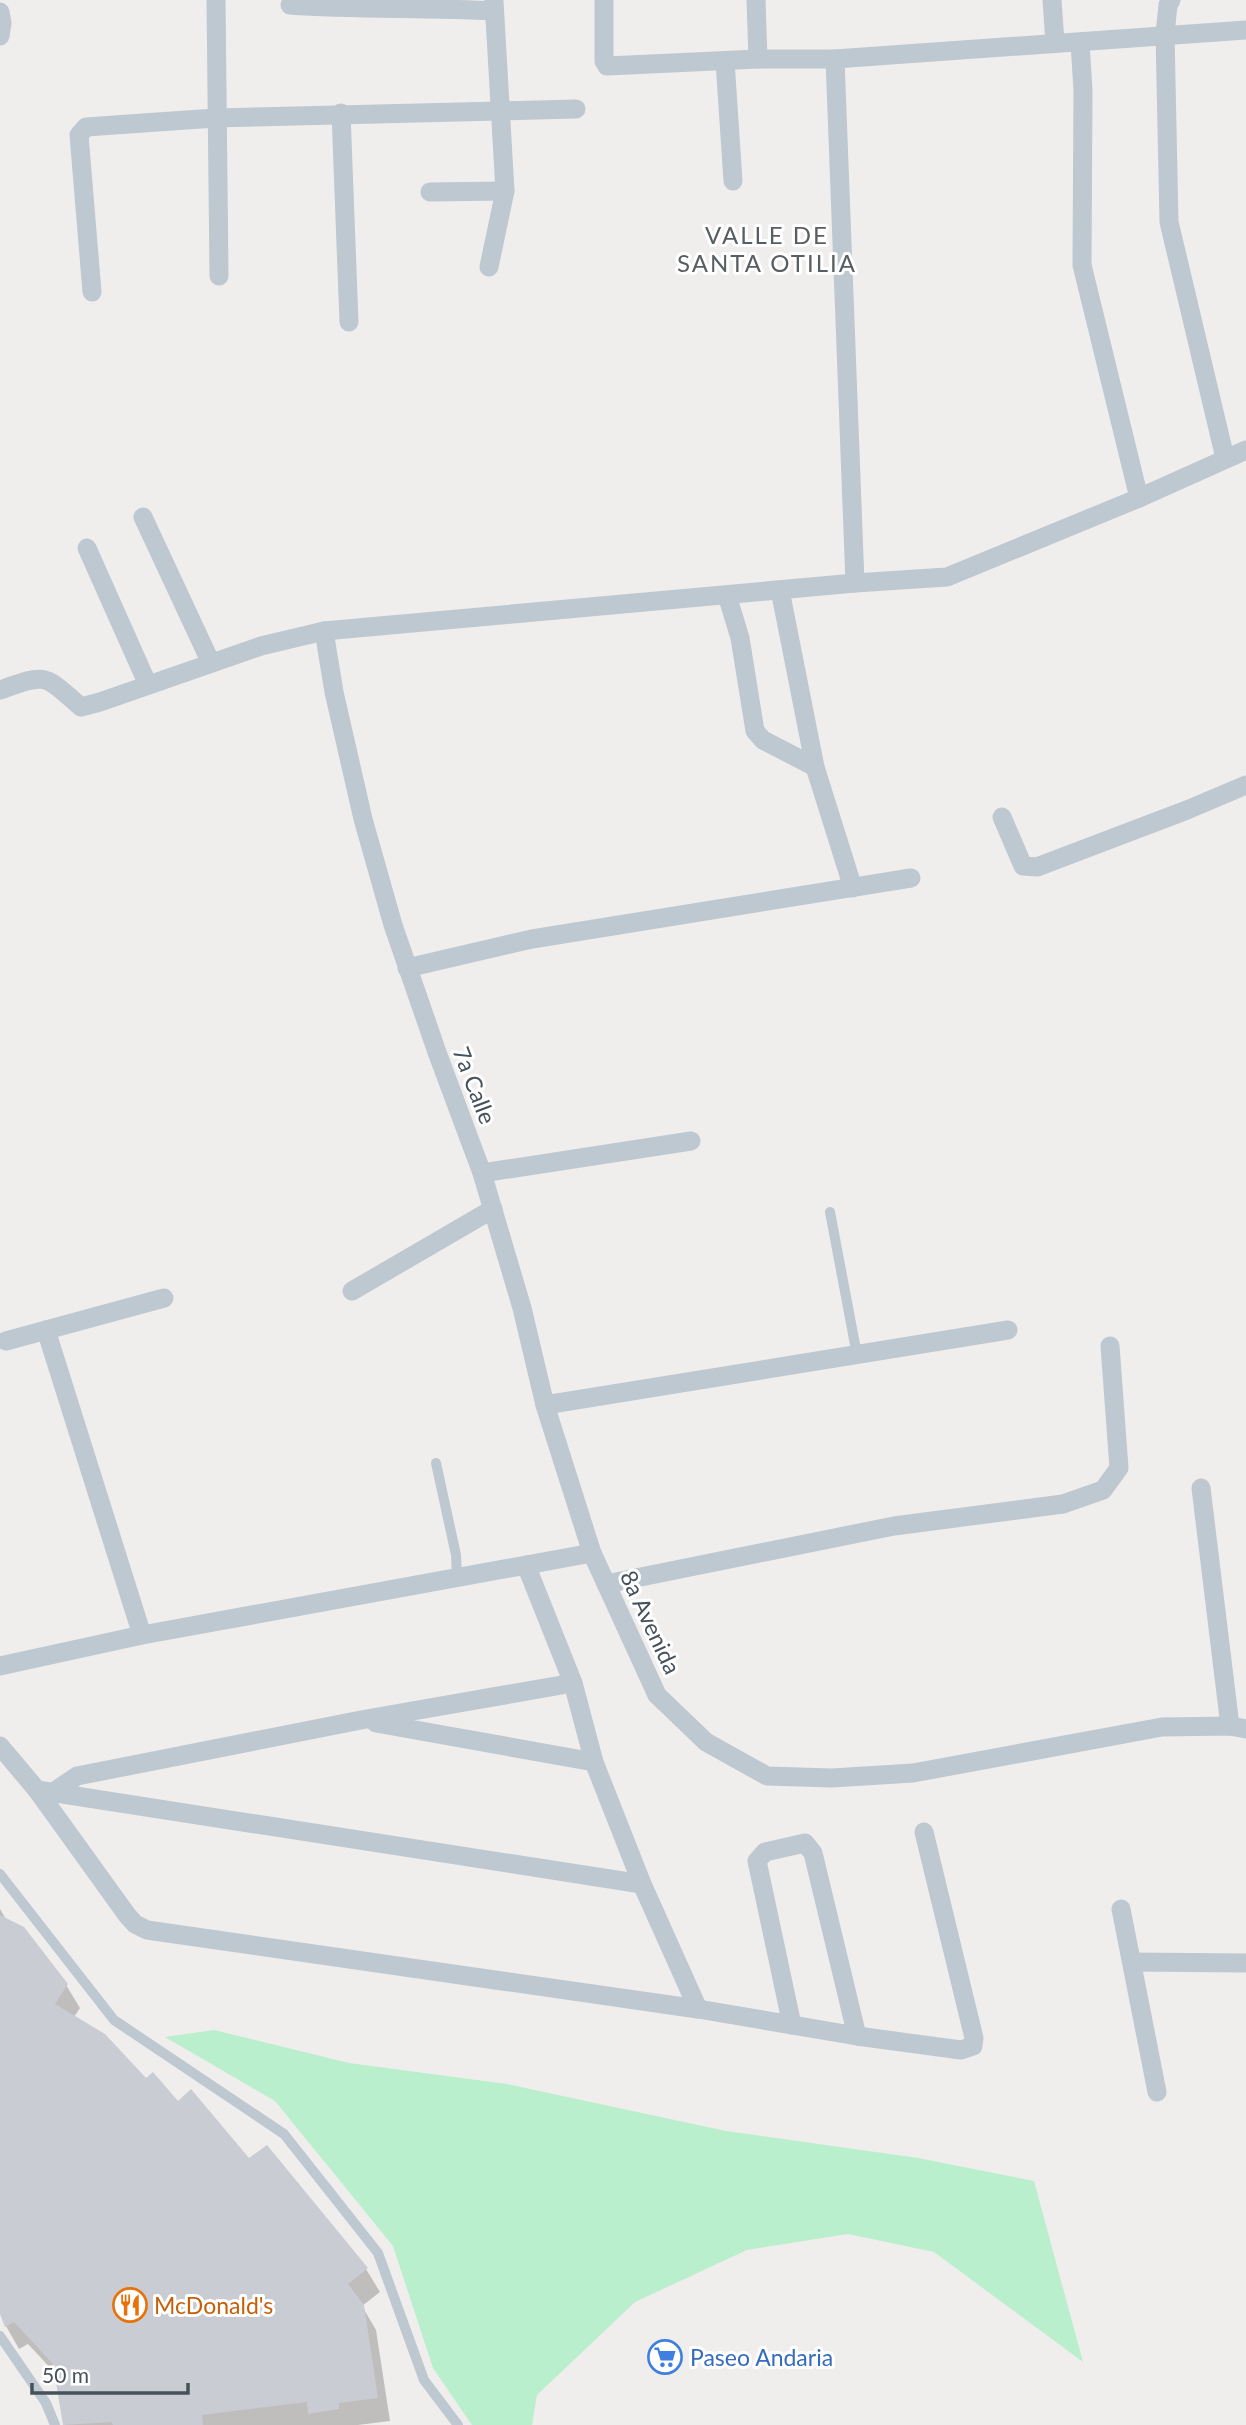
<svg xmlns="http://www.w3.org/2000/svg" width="1246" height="2425" viewBox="0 0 1246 2425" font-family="Lato,sans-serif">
	<rect width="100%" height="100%" fill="#f0eded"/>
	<path fill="#b9efcc" d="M214 2030 349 2063 507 2084 726 2131 918 2158 1034 2181 1083 2362 934 2252 848 2234 747 2250 635 2302 537 2395 532 2425H472L433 2368 393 2246 275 2101 165 2037Z"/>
	<path fill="#0003" d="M0 1909 7 1921 66 1985 80 2008 74 2017 145 2081 177 2103 249 2161 366 2269 380 2292 362 2306 376 2330 390 2421 358 2425H65L56 2374 28 2344 19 2349 6 2326 0 2309Z"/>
	<path fill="#c9ccd2" d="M0 1915 24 1927 68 1984 55 2004 105 2034 146 2078 153 2072 178 2101 191 2089 249 2158 267 2145 368 2268 348 2284 364 2305 378 2398 339 2403V2409L308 2414 307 2402 202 2415 203 2425H113L112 2422 63 2425 53 2364 14 2322 5 2327 0 2314Z"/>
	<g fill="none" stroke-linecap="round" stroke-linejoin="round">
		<g stroke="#bdc8d0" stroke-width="10">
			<path d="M830 1212 857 1355"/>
			<path d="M436 1463 456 1555 457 1578"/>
			<path d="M0 1874 114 2020 284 2134 378 2253 424 2380 458 2425"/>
			<path d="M0 2336 46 2403 55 2425"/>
		</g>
		<g stroke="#bdc8d0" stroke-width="19">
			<path d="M216 0 219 276"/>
			<path d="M604 0V61L607 66 758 59H835L1246 30"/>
			<path d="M756 0 758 59"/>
			<path d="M1052 0 1055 43"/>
			<path d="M1171 0 1168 5 1165 34 1169 222 1225 458"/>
			<path d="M494 1 505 191"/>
			<path d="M290 5C358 10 426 7 494 11"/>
			<path d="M0 12 2 23 0 36"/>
			<path d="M1080 43 1083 90 1082 265 1139 498"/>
			<path d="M835 59 855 583"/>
			<path d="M725 61 733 181"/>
			<path d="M341 113 349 322"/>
			<path d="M430 192 505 191 489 267"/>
			<path d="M92 292 79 135 86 127 215 118 576 109"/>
			<path d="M143 517 211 663"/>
			<path d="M87 548 148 685"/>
			<path d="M780 590 815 767 853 888"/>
			<path d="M727 595 740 638 755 731 763 740 815 767"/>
			<path d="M324 631 334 692 363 819 393 925 438 1055 482 1173 522 1308 545 1405 592 1553 657 1695 706 1742 767 1776 832 1778 913 1773 1162 1727 1230 1726 1246 1729"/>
			<path d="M0 690C48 673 43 674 81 707L100 702 261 646 324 631 855 583 947 577 1139 498 1246 450"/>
			<path d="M1002 817 1023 866 1037 867 1187 810 1246 785"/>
			<path d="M407 968 532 939 911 878"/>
			<path d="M482 1173 691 1141"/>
			<path d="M352 1291 493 1209"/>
			<path d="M46 1330 142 1635"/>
			<path d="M6 1341 164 1298"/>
			<path d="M545 1405 1008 1330"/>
			<path d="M1201 1488 1230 1726"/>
			<path d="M526 1565 573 1683 594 1762 642 1884 698 2009"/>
			<path d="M606 1584 894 1526 1063 1504 1103 1490 1119 1468 1110 1346"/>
			<path d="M0 1666 142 1635 592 1553"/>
			<path d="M376 1723 594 1762"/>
			<path d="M0 1746 37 1790 127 1915 135 1924 147 1930 698 2009 857 2036 961 2050 973 2046 974 2038 924 1832"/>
			<path d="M37 1790 642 1884"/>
			<path d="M52 1793 77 1776 361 1720 573 1683"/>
			<path d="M1121 1909 1157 2092"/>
			<path d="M1132 1962 1246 1963"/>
			<path d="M792 2025 757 1861 765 1852 805 1843 813 1853 857 2036"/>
		</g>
	</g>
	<defs>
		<g id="restaurant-ring" transform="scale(1.75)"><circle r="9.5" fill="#fff" stroke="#e8710a" stroke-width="1.5"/><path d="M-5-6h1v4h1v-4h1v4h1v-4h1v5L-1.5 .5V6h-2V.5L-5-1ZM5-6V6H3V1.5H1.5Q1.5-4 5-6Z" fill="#e8710a"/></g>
		<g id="supermarket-ring" transform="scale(1.75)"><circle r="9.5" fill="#fff" stroke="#3f7fe0" stroke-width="1.5"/><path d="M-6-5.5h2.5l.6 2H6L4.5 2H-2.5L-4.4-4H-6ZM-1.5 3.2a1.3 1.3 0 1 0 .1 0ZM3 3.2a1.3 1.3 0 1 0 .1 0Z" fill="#3f7fe0"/></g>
	</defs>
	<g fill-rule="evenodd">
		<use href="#restaurant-ring" x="130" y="2305"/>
		<use href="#supermarket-ring" x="665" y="2357"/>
	</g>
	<g text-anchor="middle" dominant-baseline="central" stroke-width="6" stroke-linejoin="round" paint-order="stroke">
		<g font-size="23" fill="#45515b" stroke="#fff">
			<text transform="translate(475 1085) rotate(69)">7a Calle</text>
			<text transform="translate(651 1622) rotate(65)">8a Avenida</text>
		</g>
		<g font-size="23" fill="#c56008" stroke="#fff" text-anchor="start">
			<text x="154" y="2305">McDonald's</text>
		</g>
		<g font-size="23" fill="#366cbe" stroke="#fff" text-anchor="start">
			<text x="690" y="2357">Paseo Andaria</text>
		</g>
		<g font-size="24" letter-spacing="2" fill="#595e62" stroke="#fff">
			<text x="767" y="234">VALLE DE<tspan x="767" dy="28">SANTA OTILIA</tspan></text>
		</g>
	</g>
	<path d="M32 2383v10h156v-10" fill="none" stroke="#45515b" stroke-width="3.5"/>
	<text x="42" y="2383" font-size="21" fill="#45515b" stroke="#ffffff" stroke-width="5" paint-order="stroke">50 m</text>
</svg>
